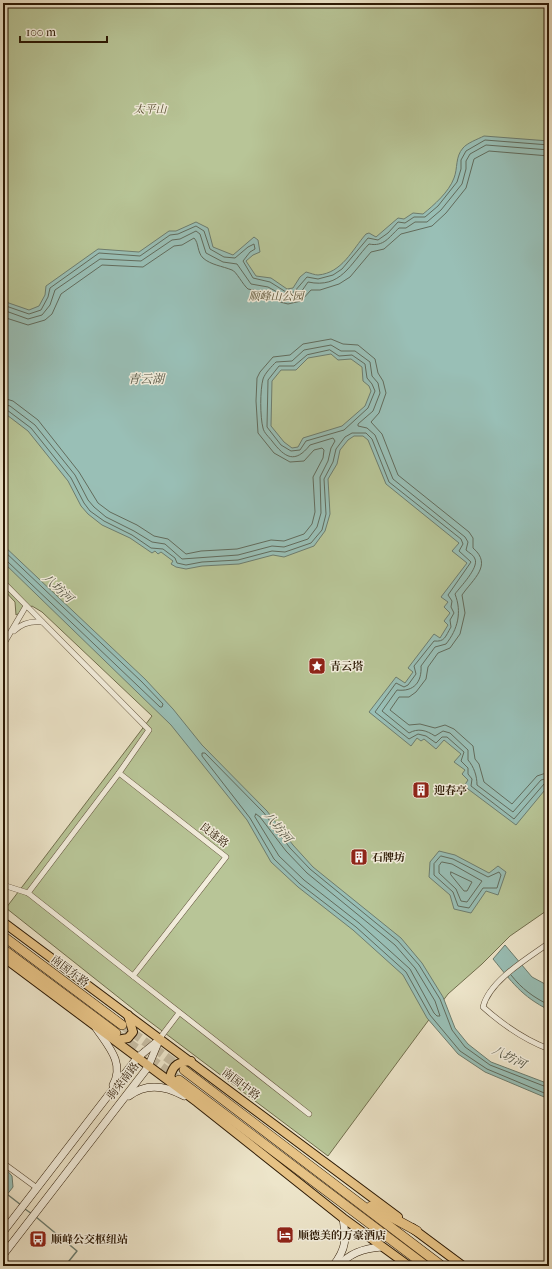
<svg xmlns="http://www.w3.org/2000/svg" width="552" height="1269" viewBox="0 0 552 1269" font-family="'IM FELL French Canon','Noto Serif SC',serif">
	<rect width="100%" height="100%" fill="#ede5ca"/>
	<filter id="stains"><feTurbulence type="fractalNoise" baseFrequency=".005" numOctaves="4"/><feColorMatrix values="0 0 0 0 .2 0 0 0 0 .09 0 0 0 0 .02 0 0 0 .5 -.17"/></filter>
	<radialGradient id="worn" r=".72"><stop offset=".6" stop-color="#630" stop-opacity="0"/><stop offset="1" stop-color="#630" stop-opacity=".3"/></radialGradient>
	<path fill="#b8c597" stroke="#726f4e" d="M3 3H549V909L510 936 482 964 448 994 328 1156 137 1012 6 908 152 716 42 612 32 606 16 615 15 602 3 589Z"/>
	<g fill="#99bfb6" stroke="#6d7d6f" fill-rule="evenodd">
		<path d="M484 136 549 141V785L516 825 464 786 468 780 462 774 465 770 454 762 461 754 444 740 436 749 424 739 421 741 417 738 411 746 369 712 396 677 405 683 413 672 408 668 434 634 440 638 448 625 444 621 450 613 444 607 448 602 441 597 467 563 452 551 459 543 386 484 368 440 363 436H354L348 440 340 450 337 464 328 479 330 514 325 531 314 546 284 557 273 555 239 564 202 566 186 569 176 567 171 564 173 561 161 552 158 554 155 551 152 553 130 538 102 525 88 514 81 506 68 481 28 431 3 412V301L29 310 39 306 45 295 46 286 98 249 139 252 169 231H176L196 222 208 228 213 247 233 255 254 237 258 240 260 252 253 255 246 261 256 276 271 278 287 289 293 288 300 277 306 272C310 273 315 275 318 275 342 273 352 250 366 234L369 233 376 237 398 218 404 219 413 213 423 214C434 205 449 192 454 178 458 168 455 157 463 148 467 143 478 139 484 136ZM331 354 338 360 351 359 362 367 363 381 369 386 371 391 365 406 342 426 303 438 298 447 292 448 284 442 271 426 272 381 281 370H296L308 358Z"/>
		<path d="M3 545 145 679 173 709 202 745 267 811 293 845 313 867 401 938 422 963 443 997 455 1028 468 1044 491 1062 549 1084V1099L485 1072 458 1054 427 1018 403 975 353 930 298 887 271 862 247 820 171 725 3 562Z"/>
		<path d="M439 851 455 855 489 873 498 866 506 872 498 895 486 891 471 913 454 909 450 895 429 877 430 862Z"/>
		<path d="M505 945 532 977 545 984 549 983V1010C521 996 512 982 493 959Z"/>
		<path d="M3 1166 12 1176 13 1187 6 1196 3 1195Z"/>
	</g>
	<g fill="none" stroke-linecap="round" stroke-linejoin="round">
		<g stroke="#626c5d" stroke-width="1">
			<path d="M3 305 29 314 41 310 48 297 50 288 99 253 140 256 170 235 178 234 196 226 204 231 210 249 224 257 235 258 248 247 254 244 255 249 250 252 243 261 253 278 270 282 286 292H294L307 277 318 279 333 275 342 269 368 238 378 240 388 233 398 222 405 223 414 217H425L438 206 457 182 461 169V160L466 151 485 140 549 145"/>
			<path d="M3 310 28 319 42 315 50 305 55 290 100 259 141 261 172 240 180 239 196 231 200 234 206 253 223 262 237 264 251 284 268 287 288 298 299 295 308 282C341 289 350 264 369 244 384 247 389 237 399 228H406L415 222H427L441 210 462 184 466 169V161L470 154 486 145 549 150"/>
			<path d="M3 317 28 325 45 320 52 314 61 294 102 265 143 267 174 246 182 245 194 238C199 243 197 252 203 258 211 265 222 266 232 270 236 271 243 285 248 289L267 293 280 302 288 304 301 301 311 290H320L339 284 350 277 371 252 384 249 401 234 432 226 446 213 466 188 474 159 489 151 549 156"/>
			<path d="M330 350 339 356 352 355 365 364 367 378 372 384 375 391 368 408 344 430 306 441 300 450 291 451 281 445 267 427 268 380 279 366H294L307 355Z"/>
			<path d="M3 398 13 401 38 420 79 472 98 503 110 512 137 525 154 536 168 539 186 554 201 551 237 549 271 540 284 541 304 534 312 524 315 512 313 477 323 458 324 450 322 448 314 450 304 461 290 462 274 453 258 433 256 401 257 378 260 372 273 357 290 355 303 344 331 339 343 344 358 345 375 359 378 373 383 381 386 393 379 413 371 422 382 434 398 475 469 532 473 538V548C493 565 473 579 462 595L465 613 460 634 450 648 438 653 428 667 426 679 416 692 409 697H399L390 710 409 725 420 724 435 728 445 725 454 729 473 746 475 759 479 764 484 782 512 804 537 776 549 772"/>
			<path d="M3 404 10 406 35 425 75 475 88 500 94 507 106 517 134 531 152 542 165 544 182 559 238 555 272 546 284 547 308 539 317 527 321 513 320 477 328 461 331 448 335 441 333 438 310 445C295 464 285 458 272 441 269 437 264 433 263 428 260 417 260 390 263 379 265 373 272 366 276 362L292 361 304 350 331 345 341 351H355L370 362 372 376 378 383 380 393 373 411 358 424V426L367 428 375 435 393 479 465 537 468 542 466 550C469 553 474 555 475 559 479 568 460 587 455 594 462 612 458 629 446 644L435 647 421 666C422 682 414 692 397 690L382 711 409 733C418 728 426 730 435 736L443 731 450 733 468 750V760C474 767 477 776 477 785L513 812 541 780 549 778"/>
			<path d="M3 409 7 410 31 428 71 478 84 503 90 511 104 521 132 535 151 548 163 549 175 558 177 563 186 565 202 562 238 560 272 551 285 552 311 543 322 530 326 514 324 479 333 462 336 449 345 437 352 433H366L372 439 389 482 461 539 463 544 459 551 471 562 448 595 452 601 451 607 454 613 450 620 451 627C445 637 445 642 434 641L414 666 416 674 408 685 404 687 396 683 375 712 409 739 418 734 426 736 436 743 442 737H447L464 752 461 761 468 768V774L472 779 471 786 514 819 544 784 549 783"/>
			<path d="M3 550 142 682 163 704 162 707H160L7 561 3 559"/>
			<path d="M256 814 260 817 286 851 307 873 395 945 415 968 435 1001 440 1016H437L434 1013 410 969 359 923 304 880 279 856 255 817Z"/>
			<path d="M441 856 453 859 488 877 499 872 501 875 497 888H483L469 908 458 906 453 892 434 875V864Z"/>
			<path d="M442 862 452 864 482 881 467 902 461 901 456 889 439 873V866Z"/>
			<path d="M451 872 472 882 467 891H464L451 875Z"/>
			<path d="M511 975C522 989 533 997 549 1005"/>
			<path d="M549 1088 490 1065 465 1047 452 1030 440 999 419 965 398 941 310 869 290 848 264 813 205 753H202V756L250 818 274 859 300 884 356 927 406 972 430 1015 460 1051 487 1069 549 1095"/>
		</g>
		<g stroke="#6d7d6f" stroke-width="1.5">
			<path d="M3 1191 21 1205"/>
			<path d="M25 1209 32 1214"/>
			<path d="M36 1217 77 1251 65 1266"/>
		</g>
		<g stroke="#c6bca2" stroke-width="9" stroke-dasharray="9 4.5" stroke-linecap="butt">
			<path d="M122 1025 183 1069"/>
			<path d="M118 1035 177 1078"/>
		</g>
		<g stroke="#5c4c36" stroke-width="6">
			<g id="street">
				<path d="M3 582 149 730 119 773 226 857 133 976 309 1114"/>
				<path d="M14 631C22 623 31 621 42 622"/>
				<path d="M3 645 26 606"/>
				<path d="M3 885 28 893 133 976"/>
				<path d="M28 893 119 773"/>
				<path d="M549 943C528 958 489 981 483 1007 502 1024 525 1040 549 1049"/>
				<path d="M160 1038 179 1013"/>
				<path d="M3 1163 37 1188"/>
			</g>
		</g>
		<g stroke="#2c1904" stroke-width="8">
			<g id="secondary">
				<path d="M96 1028C108 1046 125 1063 113 1085"/>
				<path d="M129 1096C147 1082 166 1086 184 1096"/>
				<path d="M3 1232 137 1058 159 1040"/>
				<path d="M3 1255 148 1067 160 1038"/>
				<path d="M333 1266C347 1248 346 1239 343 1218"/>
				<path d="M339 1266C349 1253 367 1248 382 1247"/>
			</g>
		</g>
		<g stroke="#2c1904" stroke-width="10">
			<g id="primary">
				<path d="M3 922 398 1217"/>
				<path d="M3 957 197 1102 343 1218 409 1266"/>
				<path d="M112 1037 117 1040 128 1038 133 1032 128 1015"/>
				<path d="M176 1084 170 1077C173 1064 179 1062 191 1061"/>
				<path d="M412 1228 463 1266"/>
			</g>
		</g>
		<g stroke="#2c1904" stroke-width="10">
			<g id="highway">
				<path d="M3 936 122 1025"/>
				<path d="M3 949 116 1033"/>
				<path d="M184 1070 442 1266"/>
				<path d="M179 1080 426 1266"/>
				<path d="M371 1206 417 1231"/>
			</g>
		</g>
		<use href="#street" stroke="#f3eedd" stroke-width="5"/>
		<use href="#secondary" stroke="#f3eedd" stroke-width="7"/>
		<use href="#primary" stroke="#e6c285" stroke-width="8"/>
		<use href="#highway" stroke="#e6c285" stroke-width="9"/>
	</g>
	<defs>
		<g id="sight-square" transform="scale(0.9)"><rect x="-9" y="-9" width="18" height="18" rx="4" fill="#8f2418" stroke="#f3eedd"/><path d="M0-6L1.8-2.2L6-1.7L2.9 1.2L3.7 5.4L0 3.3L-3.7 5.4L-2.9 1.2L-6-1.7L-1.8-2.2Z" fill="#fff"/></g>
		<g id="building-square" transform="scale(0.9)"><rect x="-9" y="-9" width="18" height="18" rx="4" fill="#8f2418" stroke="#f3eedd"/><path d="M-4-6H4V6H1V3H-1V6H-4ZM-2.5-4.3h1.7v1.8h-1.7ZM.8-4.3h1.7v1.8H.8ZM-2.5-1h1.7V.8h-1.7ZM.8-1h1.7V.8H.8Z" fill="#fff"/></g>
		<g id="hotel-square" transform="scale(0.9)"><rect x="-9" y="-9" width="18" height="18" rx="4" fill="#8f2418" stroke="#f3eedd"/><path d="M-6-4.5h1.5V1H6V5H4.5V3h-9V5H-6ZM-4 0a1.8 1.8 0 1 1 3.6 0ZM.5 0V-2.5h3Q6-2.5 6 0Z" fill="#fff"/></g>
		<g id="bus-square" transform="scale(0.9)"><rect x="-9" y="-9" width="18" height="18" rx="4" fill="#8f2418" stroke="#f3eedd"/><path d="M-5-6H5V4H4V6H2V4H-2V6H-4V4H-5ZM-3.5-4V0h7V-4ZM-3.5 1.2v1.5H-2V1.2ZM2 1.2v1.5H3.5V1.2Z" fill="#fff"/></g>
	</defs>
	<g fill-rule="evenodd">
		<use href="#sight-square" x="317" y="666"/>
		<use href="#building-square" x="421" y="790"/>
		<use href="#building-square" x="359" y="857"/>
		<use href="#hotel-square" x="285" y="1235"/>
		<use href="#bus-square" x="38" y="1239"/>
	</g>
	<g text-anchor="middle" dominant-baseline="central" stroke-width="3" stroke-linejoin="round" paint-order="stroke">
		<g font-size="11" font-style="italic" fill="#564d30" stroke="#f3eedd">
			<text x="150" y="109">太平山</text>
			<text x="276" y="296">顺峰山公园</text>
		</g>
		<g font-size="11" font-weight="bold" fill="#2c1904" stroke="#f3eedd" text-anchor="start">
			<text x="330" y="666">青云塔</text>
			<text x="434" y="790">迎春亭</text>
			<text x="372" y="857">石牌坊</text>
			<text x="298" y="1235">顺德美的万豪酒店</text>
			<text x="51" y="1239">顺峰公交枢纽站</text>
		</g>
		<g font-size="11" fill="#2c1904" stroke="#f3eedd">
			<text transform="translate(214 835) rotate(38)">良逢路</text>
			<text transform="translate(70 971) rotate(37)">南国东路</text>
			<text transform="translate(123 1081) rotate(-52)">驹荣南路</text>
			<text transform="translate(241 1084) rotate(37)">南国中路</text>
		</g>
		<g font-size="12" font-style="italic" fill="#525342" stroke="#f3eedd">
			<text x="146" y="379">青云湖</text>
			<text transform="translate(58 588) rotate(43)">八坊河</text>
			<text transform="translate(278 827) rotate(50)">八坊河</text>
			<text transform="translate(509 1057) rotate(27)">八坊河</text>
		</g>
	</g>
	<rect width="552" height="1269" fill="none" stroke="#ede5ca" stroke-width="16"/>
	<rect x="4" y="4" width="544" height="1261" fill="none" stroke="#2c1904" stroke-width="2"/>
	<rect x="8" y="8" width="536" height="1253" fill="none" stroke="#2c1904"/>
	<path d="M20 36v6h87v-6" fill="none" stroke="#2c1904" stroke-width="2"/>
	<text x="26" y="36" font-size="12" fill="#2c1904" stroke="#f3eedd" stroke-width="3" paint-order="stroke">100 m</text>
	<rect width="100%" height="100%" filter="url(#stains)"/>
	<rect width="100%" height="100%" fill="url(#worn)"/>
</svg>
